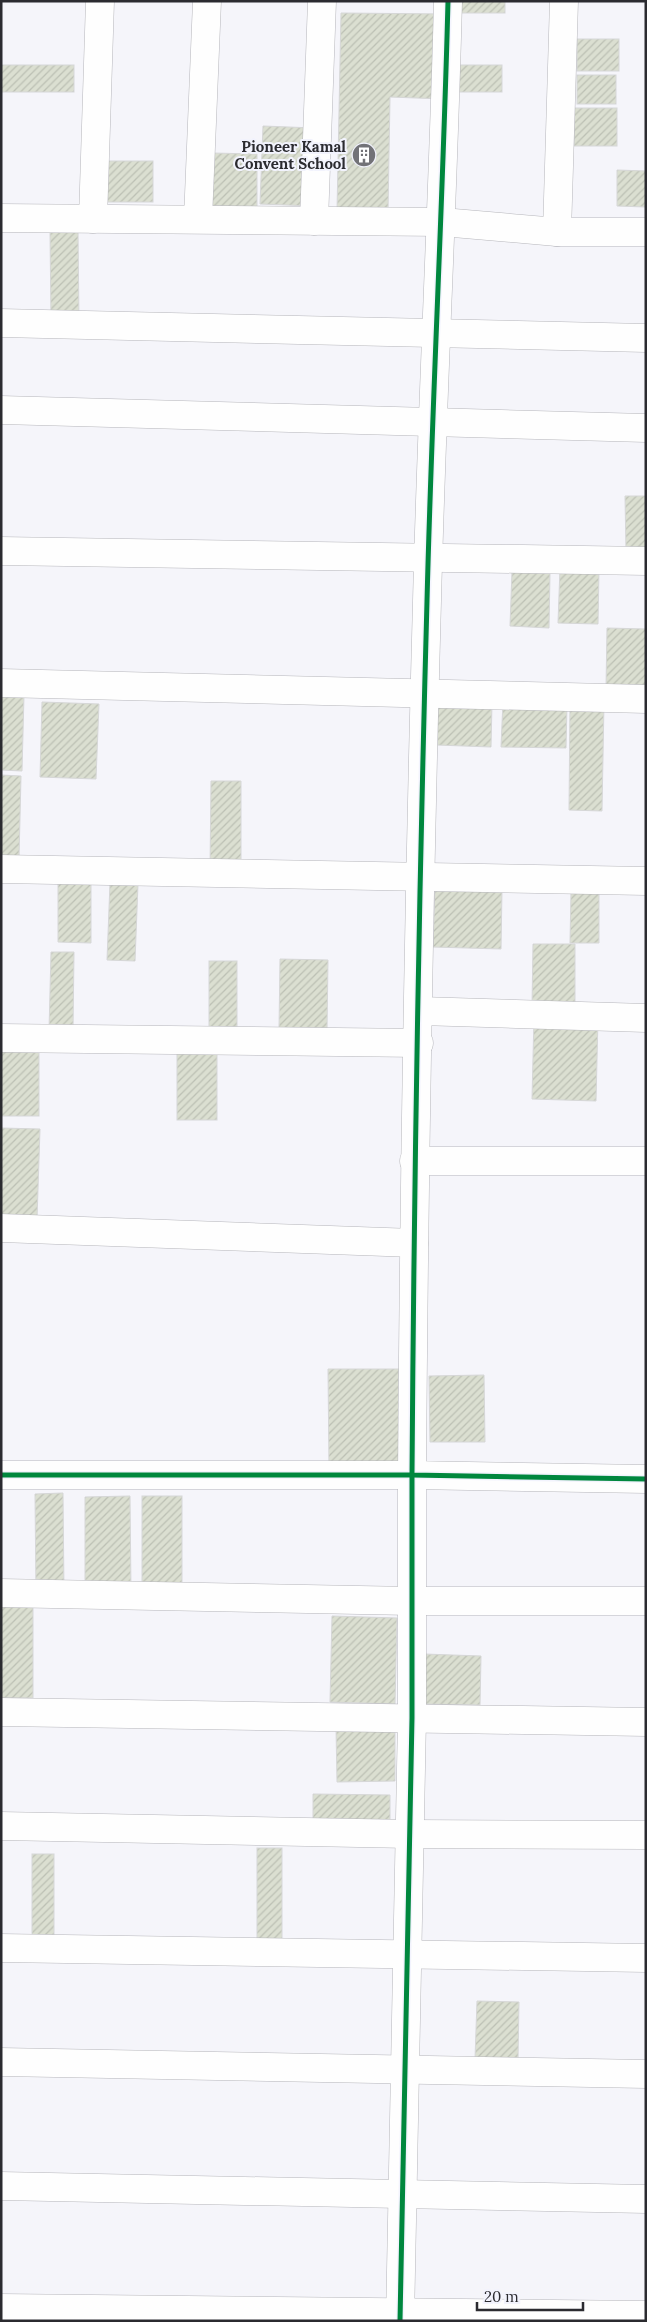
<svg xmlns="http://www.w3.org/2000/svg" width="647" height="2322" viewBox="0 0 647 2322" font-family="Lora,serif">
	<defs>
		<pattern id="building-hatch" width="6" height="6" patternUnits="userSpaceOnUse" patternTransform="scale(1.25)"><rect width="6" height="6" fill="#dbdfd1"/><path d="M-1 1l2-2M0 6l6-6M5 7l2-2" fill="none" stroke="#bcc0b4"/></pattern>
	</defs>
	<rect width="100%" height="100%" fill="#f5f5fa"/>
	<g fill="url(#building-hatch)" stroke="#d6d7d7">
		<rect x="452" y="1" width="53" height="12"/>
		<path d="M341 13 446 14 443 99 390 97 388 212 337 211Z"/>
		<rect x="577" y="39" width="42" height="32"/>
		<rect x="1" y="65" width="73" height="27"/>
		<rect x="453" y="65" width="49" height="27"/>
		<rect x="577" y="75" width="39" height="29"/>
		<rect x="574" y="108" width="43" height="38"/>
		<path d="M263 126 314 128 312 206 260 204Z"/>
		<path d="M212 153 257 154V207L212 206Z"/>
		<rect x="107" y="161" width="46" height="41"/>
		<path d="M617 170 646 171V207L617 206Z"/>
		<path d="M50 231H78L79 321H51Z"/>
		<path d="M625 496H646V551H626Z"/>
		<path d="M560 568 599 570 598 624 558 623Z"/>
		<path d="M512 571 550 572 549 628 510 626Z"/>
		<path d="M607 628 646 629V690L606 689Z"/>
		<path d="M1 694 24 695 22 771 1 770Z"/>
		<path d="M438 701 492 703 491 747 437 745Z"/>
		<path d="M503 701 567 704 566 748 501 747Z"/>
		<path d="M42 702 99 704 96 779 40 777Z"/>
		<path d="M570 702H604L602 811 569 810Z"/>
		<path d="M1 775 21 776 19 858 1 857Z"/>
		<path d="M211 781H241V872L210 871Z"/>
		<path d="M58 872H91V943L58 942Z"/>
		<path d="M110 883 138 884 135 961 107 960Z"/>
		<path d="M435 887 502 889 501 949 433 947Z"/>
		<path d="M571 892H599V943H570Z"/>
		<path d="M533 944H575V1007H532Z"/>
		<path d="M51 952H74L73 1031H49Z"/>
		<path d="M280 959 328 960 327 1030 279 1029Z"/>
		<rect x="209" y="961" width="28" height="75"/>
		<path d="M534 1016 598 1018 596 1101 532 1099Z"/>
		<rect x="177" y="1049" width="40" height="71"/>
		<rect x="1" y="1050" width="38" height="66"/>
		<path d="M1 1128 40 1129 37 1219 1 1218Z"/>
		<path d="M328 1369H399L400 1468H329Z"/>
		<path d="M484 1375 485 1442H430L429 1376Z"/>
		<path d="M63 1493 64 1593H36L35 1494Z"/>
		<path d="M130 1496 131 1591H85V1497Z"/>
		<rect x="142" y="1496" width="40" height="99"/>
		<rect x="1" y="1602" width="32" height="96"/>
		<path d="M332 1616 397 1618 395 1704 330 1702Z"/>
		<path d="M424 1654 481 1656 480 1705 423 1704Z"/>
		<path d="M395 1726V1781L337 1782 336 1727Z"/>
		<path d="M313 1794 390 1795V1824H313Z"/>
		<rect x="257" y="1848" width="25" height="99"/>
		<rect x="32" y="1854" width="22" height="90"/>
		<path d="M477 2001 519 2002 518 2060 475 2059Z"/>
	</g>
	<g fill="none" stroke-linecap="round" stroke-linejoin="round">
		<g stroke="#b6b6bb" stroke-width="29">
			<g id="street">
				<path d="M448 1C443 201 432 401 427 601 419 892 414 1183 412 1475L646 1479"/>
				<path d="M1 218 442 222 557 232H646"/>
				<path d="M93 219 100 1"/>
				<path d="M198 219 207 1"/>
				<path d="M314 221 322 1"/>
				<path d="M557 232 564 1"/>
				<path d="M1 323 646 338"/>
				<path d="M1 410 646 428"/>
				<path d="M1 551 646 561"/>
				<path d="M1 683 646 699"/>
				<path d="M1 869 646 881"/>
				<path d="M420 1011 646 1018"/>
				<path d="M1 1038 419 1043"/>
				<path d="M414 1161H646"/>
				<path d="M1 1228 414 1243"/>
				<path d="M1 1475H412V1718L400 2321"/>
				<path d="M1 1593 412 1601H646"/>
				<path d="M1 1712 646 1722"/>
				<path d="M1 1826 410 1834 646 1835"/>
				<path d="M1 1948 646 1958"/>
				<path d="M1 2062 646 2074"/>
				<path d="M1 2186 646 2199"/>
				<path d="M1 2308 646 2315"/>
			</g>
		</g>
		<use href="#street" stroke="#fefefe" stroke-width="28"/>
		<g stroke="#f2f3fd" stroke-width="8">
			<g id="cycleway">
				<path d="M448 1C443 201 432 401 427 601 419 892 414 1183 412 1475L646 1479"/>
				<path d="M1 1475H412V1718L400 2321"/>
			</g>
		</g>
		<use href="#cycleway" stroke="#00873e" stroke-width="5"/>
	</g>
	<defs>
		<g id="building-disc" transform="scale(1.25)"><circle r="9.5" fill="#727277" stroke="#f2f3fd"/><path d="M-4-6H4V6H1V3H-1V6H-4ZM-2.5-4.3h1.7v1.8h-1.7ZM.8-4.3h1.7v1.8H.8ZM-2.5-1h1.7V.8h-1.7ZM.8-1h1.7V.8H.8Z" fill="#fff"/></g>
	</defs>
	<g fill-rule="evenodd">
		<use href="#building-disc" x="364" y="155"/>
	</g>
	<g text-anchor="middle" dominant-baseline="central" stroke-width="4" stroke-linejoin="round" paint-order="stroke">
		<g font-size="15" font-weight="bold" fill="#2b2b30" stroke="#f2f3fd" text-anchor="end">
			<text x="346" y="146">Pioneer Kamal<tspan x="346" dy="17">Convent School</tspan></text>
		</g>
	</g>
	<rect width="647" height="2322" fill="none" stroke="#2b2b30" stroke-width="5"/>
	<path d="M477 2302v8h106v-8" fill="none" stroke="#2b2b30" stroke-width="2.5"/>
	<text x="484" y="2302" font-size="15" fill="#2b2b30" stroke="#f2f3fd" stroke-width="4" paint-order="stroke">20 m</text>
</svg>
